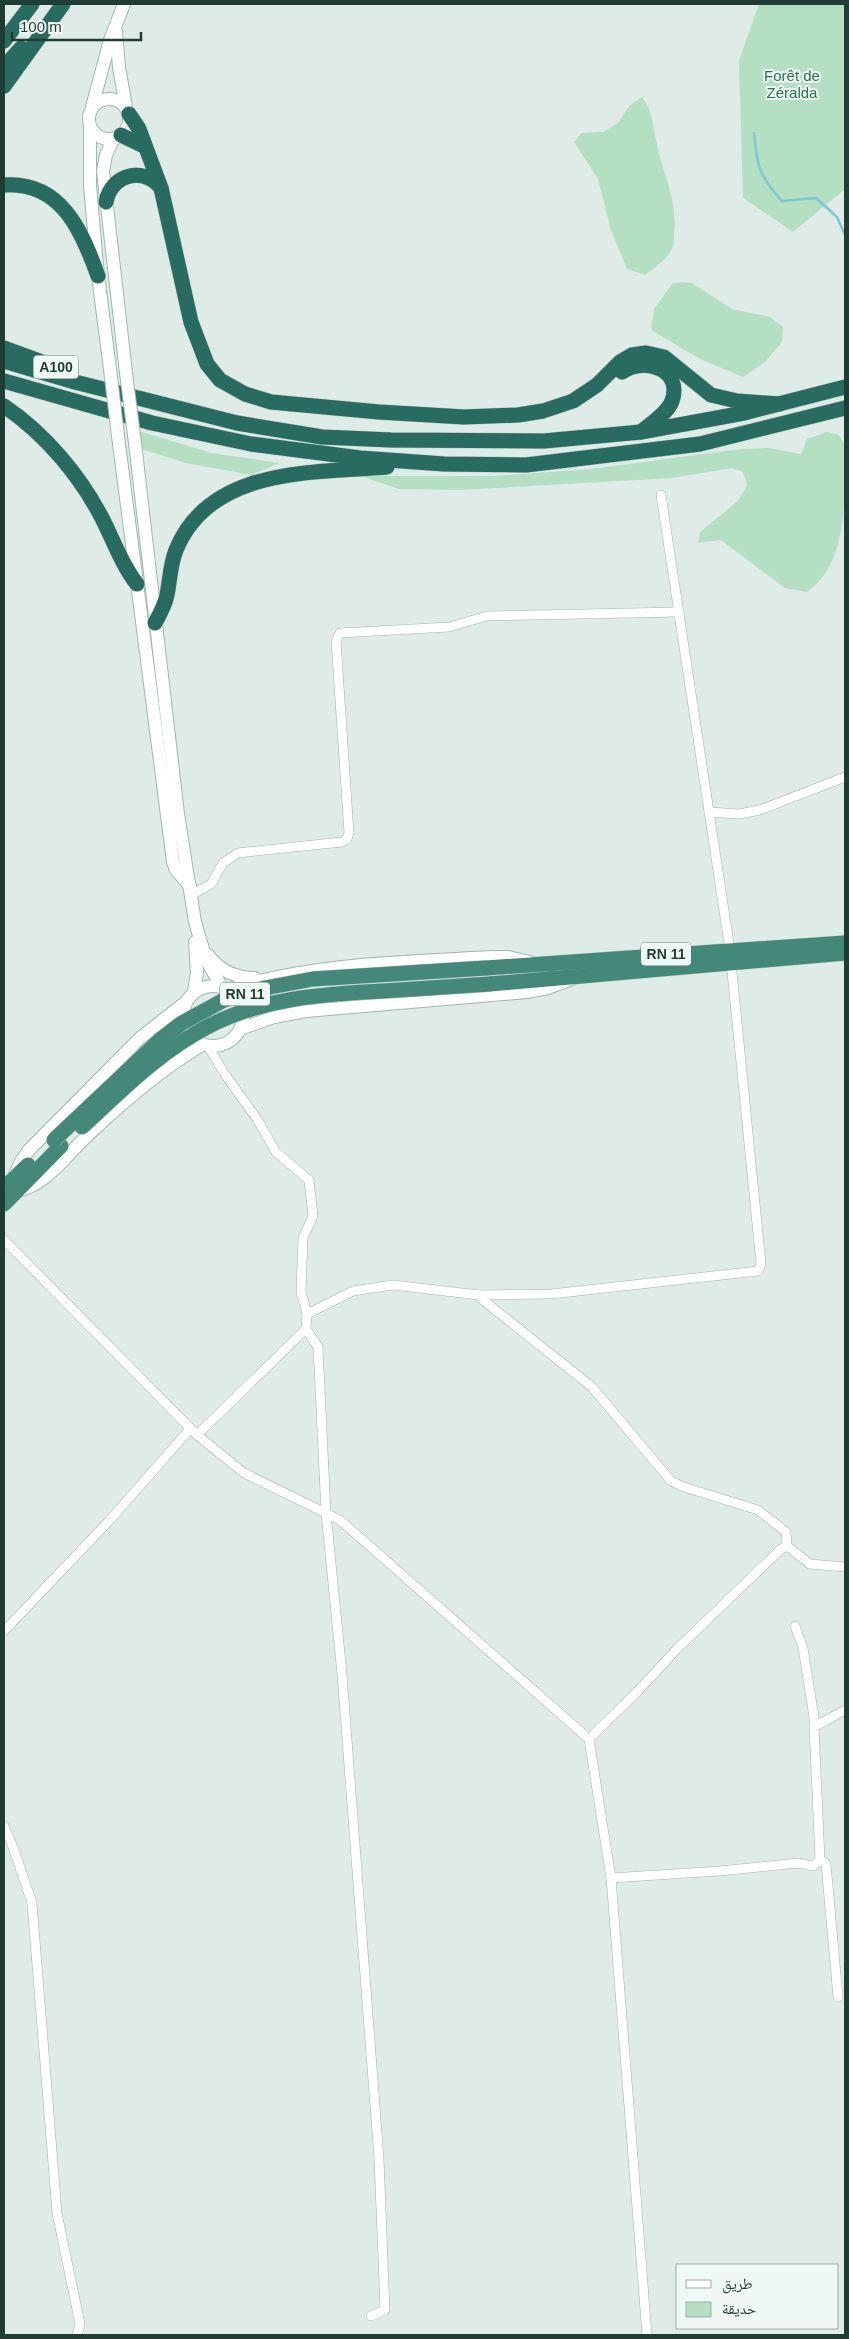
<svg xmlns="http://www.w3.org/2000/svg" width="849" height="2339" viewBox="0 0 849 2339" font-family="Arial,'Noto Naskh Arabic',sans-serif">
	<rect width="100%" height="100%" fill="#dfebe6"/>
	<g fill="#b5dfc2">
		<path d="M759 4H845V189L793 232 743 198 739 61Z"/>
		<path d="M642 97C653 110 652 124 656 140 662 172 678 200 674 234 674 238 674 245 672 249 667 260 654 268 645 275L627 269 611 230 598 179 574 142 582 133 603 132 618 123 629 106Z"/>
		<path d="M681 282 692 283 732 309 770 317 783 327 782 342 765 362 743 377 700 359 651 330 654 309 672 284Z"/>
		<path d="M138 431 212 453 280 463 251 475 186 463 141 449Z"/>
		<path d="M827 432 839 435 845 445C845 494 849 563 807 592L785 588 721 540 698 543 700 532 738 501 747 485 743 472 732 468 672 478 459 490 399 489 361 476H493L591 469 741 449 769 448 801 454 807 439Z"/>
	</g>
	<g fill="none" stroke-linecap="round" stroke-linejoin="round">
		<path stroke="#82c5d5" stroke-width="2.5" d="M754 133C757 166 759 176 782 201L816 198 837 217 845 235"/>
		<g stroke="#a2b3ad" stroke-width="10">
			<g id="minor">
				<path d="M661 495 730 950"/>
				<path d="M709 812 739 814 760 810 845 777"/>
				<path d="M191 895 211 884 223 863 238 853 342 842 347 839 349 833 336 641 340 633 449 627 487 616 679 612"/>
				<path d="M208 1046 224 1073 257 1119 276 1152 309 1180 313 1216 303 1238 301 1292 307 1314 306 1329 318 1347 326 1513 342 1674 379 2159 385 2310 371 2316"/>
				<path d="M4 1240 197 1435 244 1473 340 1520 589 1739 611 1878 647 2335"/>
				<path d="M479 1295 483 1300 592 1387 671 1481 684 1487 758 1510 786 1532 787 1546 810 1564 845 1567"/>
				<path d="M307 1314 353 1291 393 1285 479 1295 551 1294 758 1271 761 1264 731 962"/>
				<path d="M197 1435 306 1329"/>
				<path d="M795 1626 803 1648 814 1717V1727"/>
				<path d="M4 1631 109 1521 190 1429"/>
				<path d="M589 1739 637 1692 677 1649 781 1549 787 1546"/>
				<path d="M4 1826 13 1847 32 1903 57 2213 80 2324 77 2335"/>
				<path d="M820 1860 826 1864 838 1997"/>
				<path d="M611 1878 720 1871 798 1863 813 1866 820 1860 814 1727 845 1710"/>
			</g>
		</g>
		<g stroke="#9db8af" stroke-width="14">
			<g id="secondary">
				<path d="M116 32 119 67 126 107"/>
				<circle cx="109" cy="119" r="20"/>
				<path d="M92 107 110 40 124 4"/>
				<path d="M90 126V186L98 276 110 369"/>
				<path d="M113 139 106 155 103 171 126 373"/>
				<path d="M118 436 173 862 176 870 190 886"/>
				<path d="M135 443 178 814 195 922 206 959 222 988"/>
				<path d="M208 955C220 971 236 978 255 978"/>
				<circle cx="213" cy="1016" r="30"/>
				<path d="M227 990C312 963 404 962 492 957H508L530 962"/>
				<path d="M194 992 197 973 195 942"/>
				<path d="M240 1029 274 1017 306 1011 527 992 548 988 572 979"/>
				<path d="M13 1179 21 1161 29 1150 140 1038 186 1002"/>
				<path d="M17 1191C46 1186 67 1154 88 1135 123 1102 161 1069 202 1045"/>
			</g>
		</g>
		<g stroke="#c0c8c6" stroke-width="16">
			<g id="trunk">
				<path d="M486 968 845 943"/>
				<path d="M490 984 845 953"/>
				<path d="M4 1188 28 1165"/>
				<path d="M4 1204 61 1146"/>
			</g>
		</g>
		<g stroke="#c0c8c6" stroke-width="16">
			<g id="motorway">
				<path d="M4 41 32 4"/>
				<path d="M4 67 21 48"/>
				<path d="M4 86 63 4"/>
				<path d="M129 114 139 129 161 188 191 322 207 364 220 380 245 394 271 402 379 412 464 417 518 415 543 411 573 401 597 385 620 362 632 355 646 353 664 357 711 395 737 401 779 404"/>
				<path d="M121 135 144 146"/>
				<path d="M4 185C61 181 82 231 98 276"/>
				<path d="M106 202C111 174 144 166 161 188"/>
				<path d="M4 348 53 366"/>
				<path d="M4 361 75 382 237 423 322 437 391 440 544 441 641 432 744 413 845 387"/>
				<path d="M622 372C645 356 683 370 672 401 667 414 651 423 641 432"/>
				<path d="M4 381 152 423 251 444 360 458 444 464 526 465 700 444 845 408"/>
				<path d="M4 406C45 434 80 475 103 520 114 542 122 565 137 584"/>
				<path d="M155 623C160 614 165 605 167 595 170 580 170 565 176 550 210 467 312 473 387 467"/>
			</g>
		</g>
		<use href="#minor" stroke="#fff" stroke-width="9"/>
		<use href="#secondary" stroke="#fff" stroke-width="12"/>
		<use href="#trunk" stroke="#44887a" stroke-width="15"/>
		<use href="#motorway" stroke="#286b60" stroke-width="15"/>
		<g stroke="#9db8af" stroke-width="14" stroke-linecap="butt">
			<g id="secondary-bridge">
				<path d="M110 369 118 436"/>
				<path d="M126 373 135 443"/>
			</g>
		</g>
		<g stroke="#c0c8c6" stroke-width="16" stroke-linecap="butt">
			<g id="trunk-bridge">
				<path d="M82 1127C121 1091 159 1052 207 1027 262 998 323 994 384 991 419 989 455 986 490 984"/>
				<path d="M54 1140 161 1039 182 1023 224 1000 265 988 313 979 486 968"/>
			</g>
		</g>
		<use href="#secondary-bridge" stroke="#fff" stroke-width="12"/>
		<use href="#trunk-bridge" stroke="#44887a" stroke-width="15"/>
	</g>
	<g text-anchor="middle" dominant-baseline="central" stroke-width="4" stroke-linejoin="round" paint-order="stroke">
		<g fill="#eff8f4" stroke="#5d746e" stroke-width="1">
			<rect x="33.5" y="355.5" width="45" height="23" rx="4"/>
			<rect x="641" y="942.5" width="50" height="23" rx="4"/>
			<rect x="220" y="982.5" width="50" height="23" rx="4"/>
		</g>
		<g font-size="14" font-weight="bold" fill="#1f3c35">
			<text x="56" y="367">A100</text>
			<text x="666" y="954">RN 11</text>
			<text x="245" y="994">RN 11</text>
		</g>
		<g font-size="15" fill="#267648" stroke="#eff8f4">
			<text x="792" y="75">Forêt de<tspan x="792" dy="17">Zéralda</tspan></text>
		</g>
	</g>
	<rect width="849" height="2339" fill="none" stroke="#1f3c35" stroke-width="10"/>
	<rect x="676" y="2264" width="162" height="65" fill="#eff8f4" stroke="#9cada8"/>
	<rect x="686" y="2280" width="25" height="8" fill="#ffffff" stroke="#9cada8"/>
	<text x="722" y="2289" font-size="15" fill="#1f3c35">طريق</text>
	<rect x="686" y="2302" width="25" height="15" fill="#b5dfc2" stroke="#9cada8"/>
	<text x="722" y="2314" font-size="15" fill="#1f3c35">حديقة</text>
	<path d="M12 32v8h129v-8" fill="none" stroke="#1f3c35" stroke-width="2.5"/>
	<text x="20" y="32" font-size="15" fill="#1f3c35" stroke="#eff8f4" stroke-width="4" paint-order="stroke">100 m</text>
</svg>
